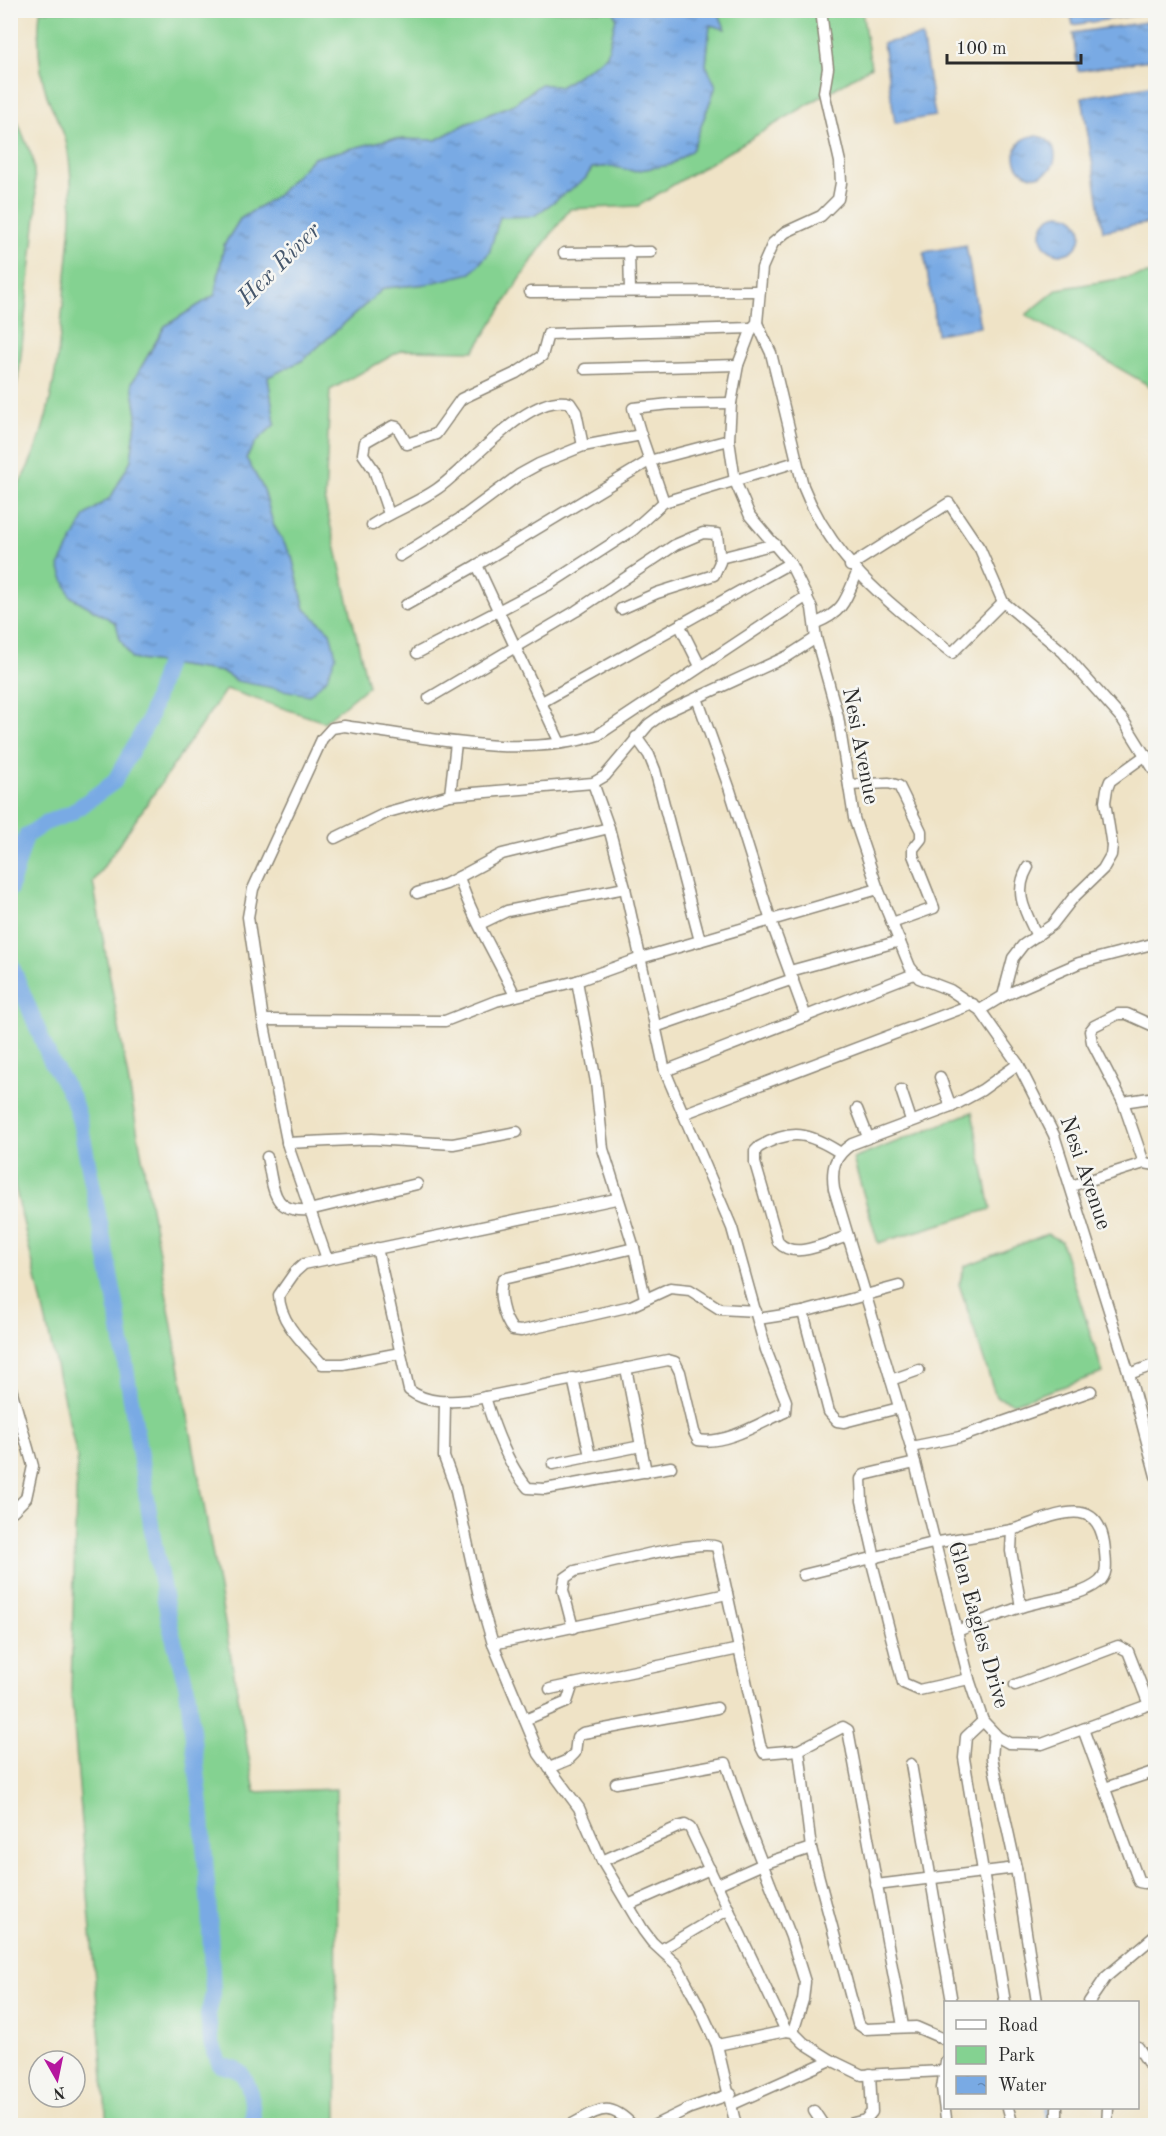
<svg xmlns="http://www.w3.org/2000/svg" width="1166" height="2136" viewBox="0 0 1166 2136" font-family="'Old Standard TT',serif">
	<defs>
		<pattern id="water-ripples" width="26" height="14" patternUnits="userSpaceOnUse" patternTransform="scale(1.5)"><rect width="26" height="14" fill="#79aae4"/><path d="M2 4q2-2 4 0t4 0M15 11q2-2 4 0t4 0" fill="none" stroke="#638bb9"/></pattern>
	</defs>
	<rect width="100%" height="100%" fill="#f6f6f2"/>
	<filter id="ink" filterUnits="userSpaceOnUse"><feTurbulence type="fractalNoise" baseFrequency=".0167" numOctaves="2"/><feDisplacementMap in="SourceGraphic" scale="12" xChannelSelector="R" yChannelSelector="G"/><feConvolveMatrix kernelMatrix="1 2 1 2 8 2 1 2 1" color-interpolation-filters="sRGB"/></filter>
	<filter id="wash" filterUnits="userSpaceOnUse"><feTurbulence type="fractalNoise" baseFrequency=".008" numOctaves="4" result="noise"/><feDisplacementMap in="SourceGraphic" scale="24" xChannelSelector="R" yChannelSelector="G"/><feGaussianBlur stdDeviation="1.35" result="paint"/><feColorMatrix in="noise" values="0 0 0 0 0 0 0 0 0 0 0 0 0 0 0 0 0 1.4 0 .05"/><feComposite in="paint" operator="in"/></filter>
	<g filter="url(#wash)">
		<rect width="100%" height="100%" fill="#efe3c6"/>
		<g fill="#84d291" stroke="#587e5e" stroke-width="1.5">
			<path d="M40 11H614L616 18 607 56 560 87 541 84 514 104 466 124 436 140 390 139 313 158 278 195 240 219 224 245 215 295 165 326 132 383 137 415 131 460 111 497 85 516 70 596 117 623 120 639 132 659 223 672 237 681 330 632 305 609 292 557 273 524 264 490 246 458 256 442 275 424 268 377 303 360 384 288 427 284 489 253 499 217 534 216 585 179 592 168 611 166 633 171 670 165 692 150 716 86 706 65 710 25 725 29 718 11H862L871 67 638 206 570 209 537 253 474 351 402 350 330 390 325 502 368 686 324 722 226 689 93 882 255 1792 336 1789 337 2125H107L71 1690 77 1457 11 1169 10 499C53 435 58 358 65 284 70 239 75 196 68 152 66 133 54 114 47 96 38 68 37 40 40 11Z"/>
			<path d="M11 106 33 159 37 207 19 373 11 413Z"/>
			<path d="M1155 273V389L1026 315 1058 289Z"/>
			<path d="M972 1112 991 1209 878 1243 853 1159Z"/>
			<path d="M1047 1234 1061 1241 1103 1373 1014 1403 996 1397 959 1284 965 1266Z"/>
		</g>
		<g fill="url(#water-ripples)" stroke="#526a88" stroke-width="1.5">
			<path d="M614 11H718L725 29 710 25 706 65 716 86 692 150 670 165 633 171 611 166 592 168 585 179 534 216 500 217 489 253 471 273 427 284 384 288 303 360 268 377 275 424 256 442 246 458 264 490 273 524 292 557 305 609 330 632 336 656 327 678 309 695 237 681 223 672 132 659 120 639 116 623 70 596 59 566 85 516 111 497 131 460 137 415 132 383 165 326 215 295 224 245 240 219 278 195 313 158 390 139 436 140 466 124 514 104 541 84 560 87 607 56 616 18Z"/>
			<path d="M1070 11H1135L1136 15 1073 25Z"/>
			<path d="M1152 21 1155 59 1078 71 1073 33Z"/>
			<path d="M922 36 935 116 895 123 883 43Z"/>
			<path d="M1155 85V222L1103 231 1082 97Z"/>
			<circle cx="1035" cy="156" r="20"/>
			<circle cx="1061" cy="234" r="20"/>
			<path d="M966 245 980 327 937 334 924 252Z"/>
		</g>
		<g fill="none" stroke-linecap="round" stroke-linejoin="round">
			<g stroke="#79aae4" stroke-width="3">
				<path d="M10 819 20 855"/>
				<path d="M1047 2108V2126"/>
			</g>
			<g stroke="#79aae4" stroke-width="16">
				<path d="M10 889 26 836 45 823 71 813 114 782 148 722 167 662 170 640"/>
				<path d="M10 962 50 1059 73 1099 80 1122 115 1299 154 1543 170 1626 187 1688 201 1805 209 1910 213 1994 208 2015 211 2042 220 2065C226 2067 233 2068 238 2071 252 2080 253 2111 253 2126"/>
			</g>
		</g>
	</g>
	<g filter="url(#ink)">
		<g fill="none" stroke-linecap="round" stroke-linejoin="round">
			<g stroke="#8d8778" stroke-width="13">
				<g id="minor">
					<path d="M821 10 828 68 824 92 840 162 841 183 838 199 821 216 786 232 773 243 762 268 757 323 752 328 738 365 731 403 729 440 735 481 750 516 790 563 812 608 816 638 838 717 854 818 878 889 910 967 919 978 950 990 980 1010 1018 1064 1054 1135 1129 1374 1156 1476"/>
					<path d="M629 251 630 290"/>
					<path d="M564 253 651 252"/>
					<path d="M530 292 759 291"/>
					<path d="M757 323 771 353 803 486C833 562 889 603 952 653L1003 602"/>
					<path d="M585 369 738 365"/>
					<path d="M641 435 633 408 670 404 731 403"/>
					<path d="M389 514 374 470 363 454 365 442 393 426 397 427 407 444 436 434 461 399 516 373 542 356 548 334 752 328"/>
					<path d="M372 525C393 511 417 503 437 489 468 468 529 391 570 403L576 412 583 446"/>
					<path d="M400 556 461 518 519 475 539 464 583 446 641 435 664 502"/>
					<path d="M720 558 775 544"/>
					<path d="M477 565 560 743"/>
					<path d="M850 566 949 503 980 549 1003 602 1063 652 1123 720 1156 773"/>
					<path d="M406 605 477 565 649 461 729 440"/>
					<path d="M816 623C844 612 846 599 857 573"/>
					<path d="M680 626 700 666"/>
					<path d="M417 653 548 585 633 530 664 502 796 462"/>
					<path d="M429 698 576 611 675 545 703 533 717 534 720 562 714 575 657 593 621 609"/>
					<path d="M697 698 729 787 771 921 806 1017"/>
					<path d="M542 702 790 563"/>
					<path d="M636 737 649 755 655 770 700 941"/>
					<path d="M849 785 889 783 899 786 921 831V839L913 849V855L934 908 892 923"/>
					<path d="M450 795 456 743"/>
					<path d="M335 838 388 812 450 795 593 783 605 776 649 724 666 712 788 656 816 638"/>
					<path d="M1028 867C1013 893 1025 911 1037 936"/>
					<path d="M459 877C472 919 497 956 515 996"/>
					<path d="M417 893 446 884 502 854 609 828"/>
					<path d="M480 924 507 911 625 888"/>
					<path d="M790 971 900 941"/>
					<path d="M577 981 596 1082 603 1149 634 1248 645 1298"/>
					<path d="M1003 996 1013 958 1023 945 1052 925 1073 898 1103 869 1111 855 1112 846 1105 802 1107 789 1110 781 1146 755"/>
					<path d="M980 1010 1003 996 1079 963 1156 943"/>
					<path d="M263 1020 445 1021 496 1001 577 981 641 958 878 889"/>
					<path d="M655 1027 793 979"/>
					<path d="M1018 1064 982 1090 951 1107 852 1144C834 1156 831 1168 834 1189L911 1447 969 1679 983 1721 998 1737 1009 1743 1042 1744 1156 1702"/>
					<path d="M665 1071 914 974"/>
					<path d="M940 1077 951 1107"/>
					<path d="M901 1090 911 1120"/>
					<path d="M1123 1102 1156 1097"/>
					<path d="M857 1109 868 1137"/>
					<path d="M683 1114 973 1004"/>
					<path d="M287 1143 372 1139 453 1144 517 1132"/>
					<path d="M839 1152C809 1133 792 1128 759 1147L755 1151V1163L778 1242C795 1261 827 1242 848 1236"/>
					<path d="M267 1157C274 1188 271 1213 309 1210L417 1184"/>
					<path d="M1144 1163 1123 1102 1092 1042 1090 1031 1094 1026 1118 1014H1127L1156 1027"/>
					<path d="M1071 1186 1144 1163 1156 1165"/>
					<path d="M377 1248 409 1390C427 1404 449 1402 471 1400L668 1360 675 1362 680 1372 694 1432 698 1440C726 1445 760 1423 785 1412L786 1401 766 1350 732 1228 665 1071 625 888 609 828 593 783"/>
					<path d="M634 1248 503 1279C497 1294 503 1318 513 1330L521 1331 631 1306 670 1288 690 1290 720 1309 756 1311"/>
					<path d="M327 1259 288 1146 263 1020 248 917 253 889 322 739 332 728 344 726C424 737 519 760 598 735L807 596"/>
					<path d="M899 1286 803 1312 829 1412 837 1421 844 1422 899 1408"/>
					<path d="M758 1319 803 1312"/>
					<path d="M400 1353 343 1364H322C305 1345 279 1322 279 1295L295 1272 304 1264 616 1199"/>
					<path d="M626 1368 646 1472"/>
					<path d="M1129 1374 1156 1364"/>
					<path d="M573 1378 590 1456"/>
					<path d="M891 1380 919 1370"/>
					<path d="M10 1385 33 1466 26 1498 13 1511 10 1509"/>
					<path d="M485 1397C494 1427 507 1464 528 1488L545 1489 671 1467"/>
					<path d="M445 1402 444 1457 455 1487 479 1596 493 1644 539 1754 579 1808 602 1861 643 1930 652 1942 677 1965 698 2004 717 2045 736 2126"/>
					<path d="M911 1447 960 1437 1091 1391"/>
					<path d="M553 1464 641 1446"/>
					<path d="M875 1558 862 1501 861 1479 864 1475 915 1463"/>
					<path d="M871 1559 903 1683 919 1690 969 1679"/>
					<path d="M803 1575 933 1543 1012 1530"/>
					<path d="M573 1628 563 1590 565 1578 575 1571C600 1566 700 1538 717 1547L760 1745 764 1753 799 1750 843 1727 848 1730 903 2026"/>
					<path d="M957 1631C978 1623 999 1614 1021 1607 1045 1599 1079 1598 1099 1582 1108 1574 1106 1564 1105 1552 1101 1489 1053 1517 1012 1530L1011 1551 1021 1607"/>
					<path d="M493 1644 727 1594"/>
					<path d="M1015 1685 1118 1646 1128 1651 1149 1705"/>
					<path d="M550 1689 739 1649"/>
					<path d="M525 1720 567 1702 573 1684"/>
					<path d="M983 1721 966 1737 964 1758 1005 2002"/>
					<path d="M1083 1729 1139 1882 1144 1883 1156 1880"/>
					<path d="M994 1733 992 1758 1016 1868 1037 2002"/>
					<path d="M799 1750 811 1848 858 2024 865 2029 916 2027 946 2040"/>
					<path d="M911 1764 952 2002"/>
					<path d="M549 1768 568 1760 575 1753 577 1737 583 1733 717 1708"/>
					<path d="M616 1783 726 1763 746 1822 791 1937 805 1982 803 2000 793 2032"/>
					<path d="M1105 1788 1156 1771"/>
					<path d="M602 1861 678 1827 685 1825 690 1828 786 2031"/>
					<path d="M718 1884 763 1864 811 1848"/>
					<path d="M876 1885 1016 1868"/>
					<path d="M628 1905 710 1869"/>
					<path d="M662 1949 729 1909"/>
					<path d="M1089 2002 1106 1977 1156 1935"/>
					<path d="M717 2045 786 2031 793 2032 804 2043 831 2060 862 2075 943 2071"/>
					<path d="M1138 2047 1156 2075"/>
					<path d="M946 2062 942 2088 947 2126"/>
					<path d="M733 2104 831 2060"/>
					<path d="M1008 2108 1013 2126"/>
					<path d="M1057 2108V2126"/>
					<path d="M814 2111 824 2126"/>
					<path d="M568 2126C597 2112 607 2098 633 2126"/>
					<path d="M653 2126 690 2108 731 2094"/>
					<path d="M842 2126 865 2120 872 2112 870 2074"/>
					<path d="M1107 2126 1108 2108"/>
				</g>
			</g>
			<use href="#minor" stroke="#fff" stroke-width="10"/>
		</g>
	</g>
	<g text-anchor="middle" dominant-baseline="central" stroke-width="5" stroke-linejoin="round" paint-order="stroke">
		<g font-size="22" fill="#2b2b2b" stroke="#f6f6f2">
			<text transform="translate(860 746) rotate(79)">Nesi Avenue</text>
			<text transform="translate(1085 1173) rotate(71)">Nesi Avenue</text>
			<text transform="translate(978 1625) rotate(74)">Glen Eagles Drive</text>
		</g>
		<g font-size="24" font-style="italic" fill="#46576c" stroke="#f6f6f2">
			<text transform="translate(280 265) rotate(-45)">Hex River</text>
		</g>
	</g>
	<rect width="1166" height="2136" fill="none" stroke="#f6f6f2" stroke-width="36"/>
	<rect x="944" y="2001" width="195" height="108" fill="#f6f6f2" stroke="#a5a5a2" stroke-width="1.5"/>
	<rect x="956" y="2020" width="30" height="9" fill="#ffffff" stroke="#a5a5a2" stroke-width="1.5"/>
	<text x="998" y="2031" font-size="18" fill="#2b2b2b">Road</text>
	<rect x="956" y="2046" width="30" height="18" fill="#84d291" stroke="#a5a5a2" stroke-width="1.5"/>
	<text x="998" y="2061" font-size="18" fill="#2b2b2b">Park</text>
	<rect x="956" y="2076" width="30" height="18" fill="url(#water-ripples)" stroke="#a5a5a2" stroke-width="1.5"/>
	<text x="998" y="2091" font-size="18" fill="#2b2b2b">Water</text>
	<g transform="translate(57 2079) rotate(171)"><circle r="28" fill="#f6f6f2" stroke="#a5a5a2" stroke-width="1.5"/>
	<path d="M0-4.5L10 22L0 15L-10 22Z" fill="#b5179e"/>
	<text y="-9" font-size="16" font-weight="bold" text-anchor="middle" fill="#2b2b2b">N</text>
	</g>
	<path d="M947 54v9h134v-9" fill="none" stroke="#2b2b2b" stroke-width="3"/>
	<text x="956" y="54" font-size="18" fill="#2b2b2b" stroke="#f6f6f2" stroke-width="4.5" paint-order="stroke">100 m</text>
</svg>
